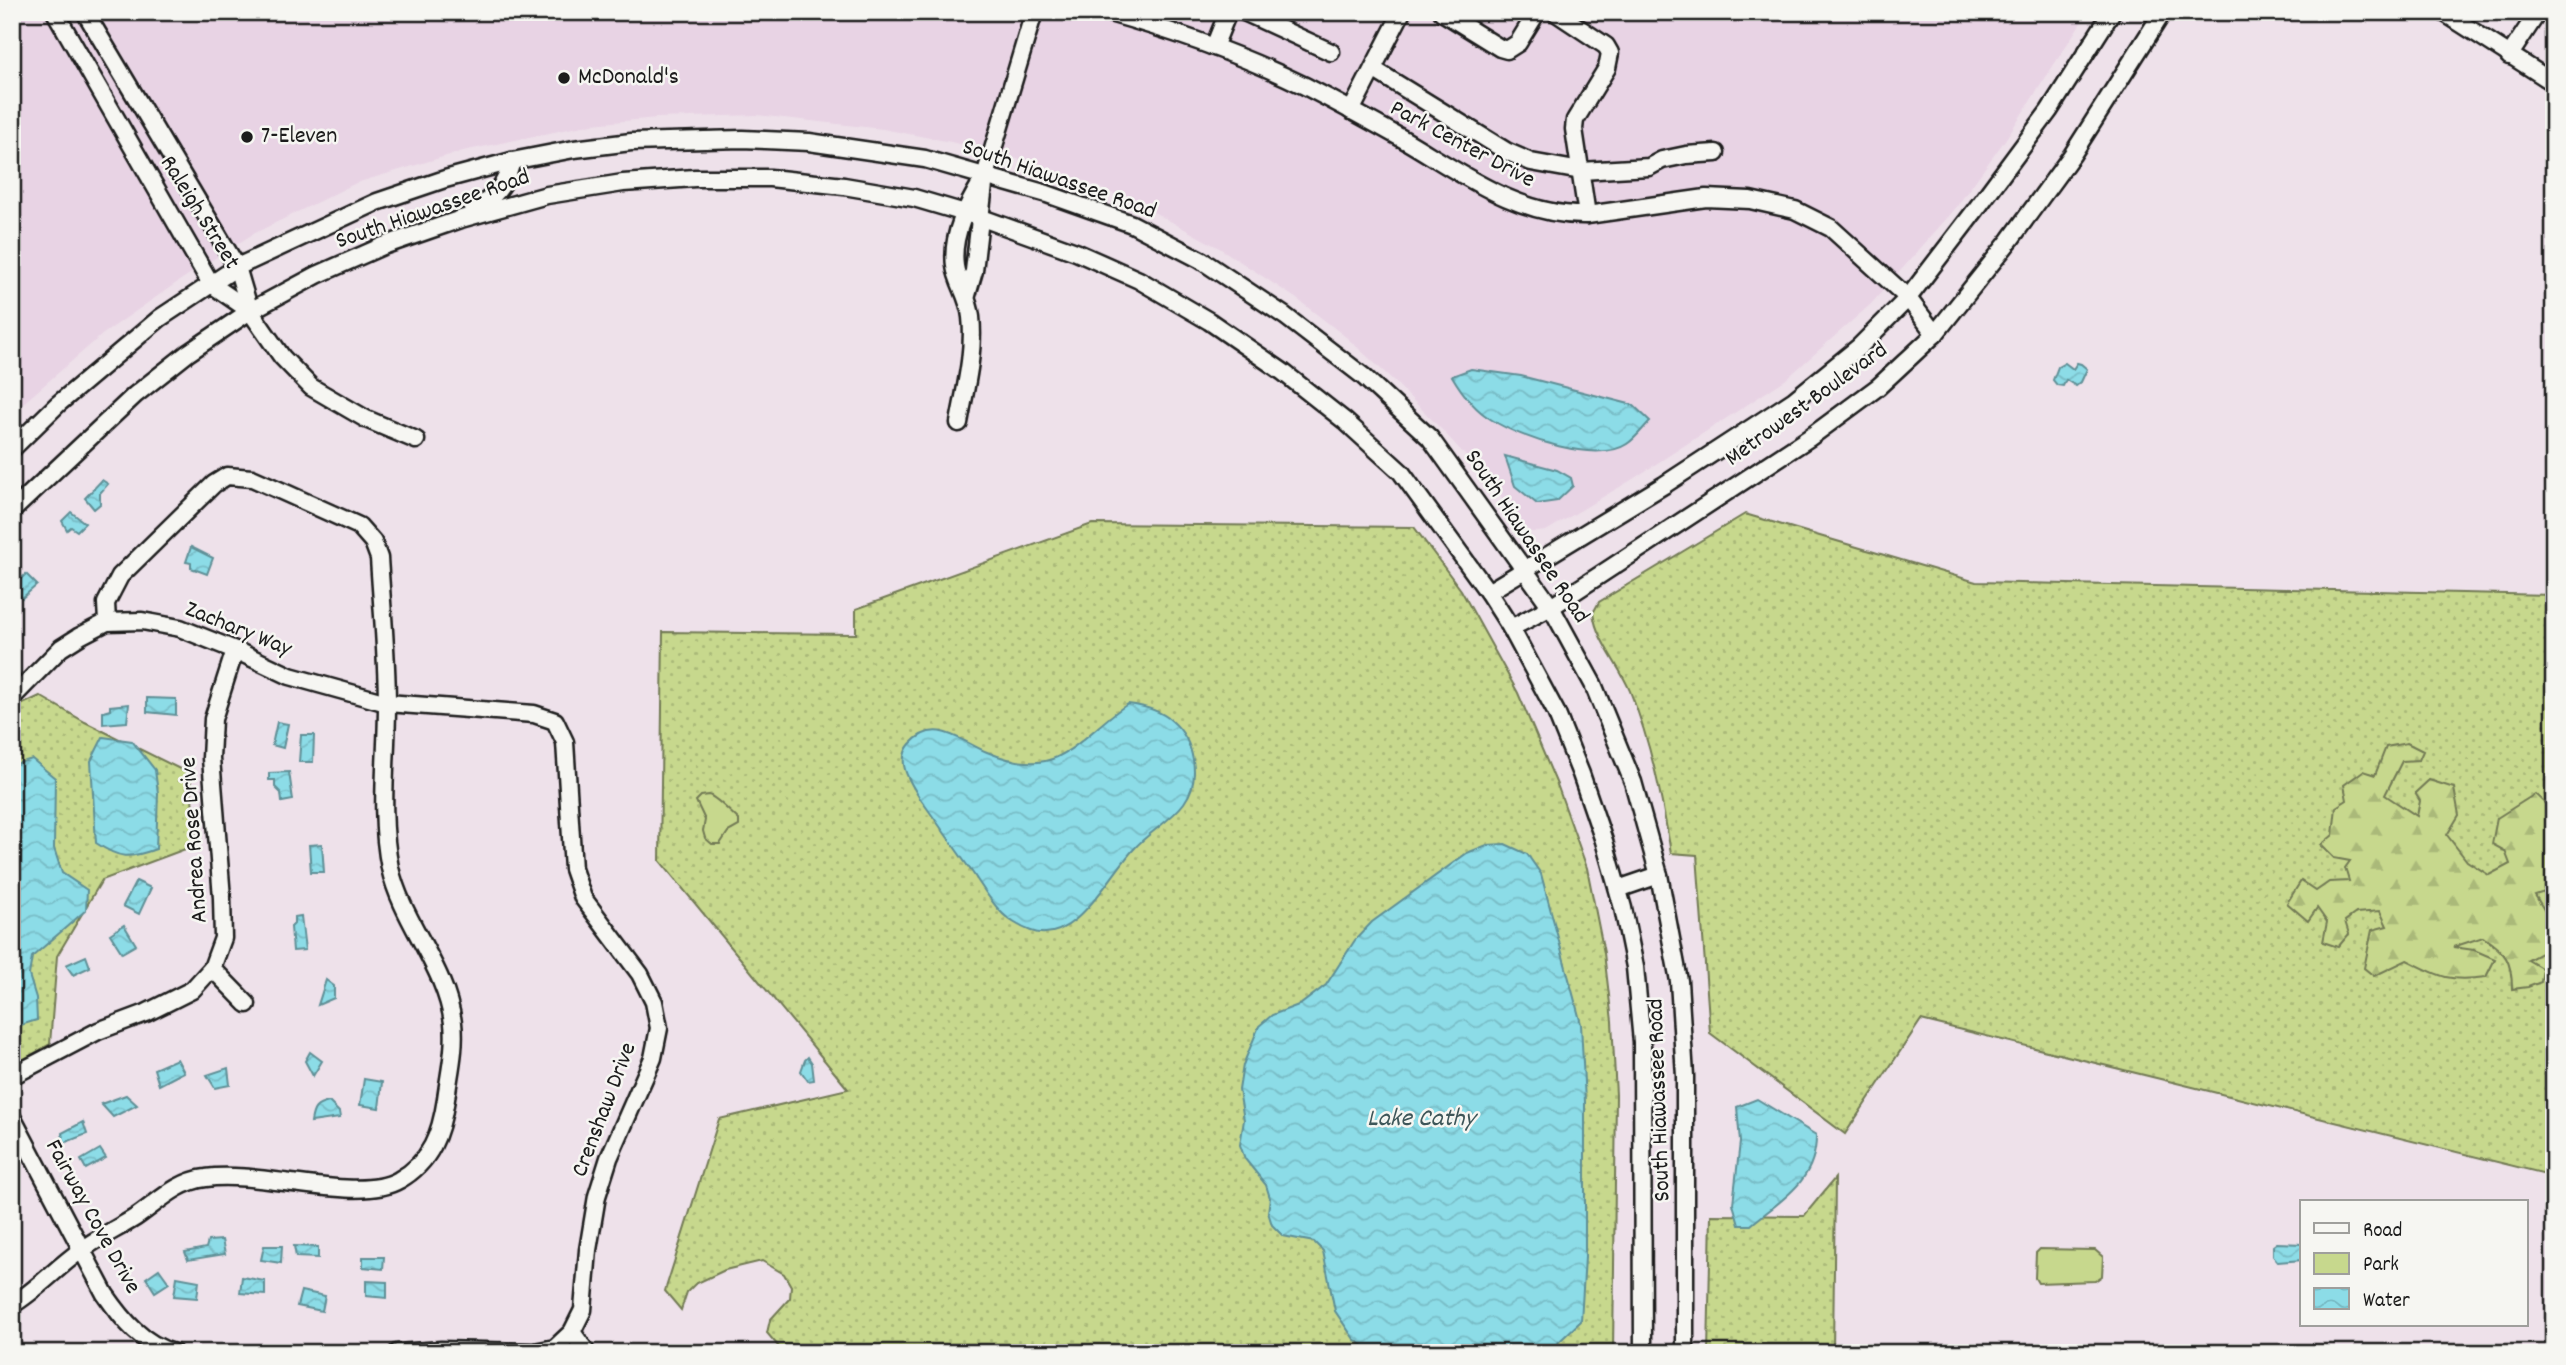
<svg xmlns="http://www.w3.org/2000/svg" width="2566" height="1365" viewBox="0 0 2566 1365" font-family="Dekko,sans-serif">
	<defs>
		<pattern id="green-dots" width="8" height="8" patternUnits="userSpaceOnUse" patternTransform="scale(1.75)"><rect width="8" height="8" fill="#c7d88d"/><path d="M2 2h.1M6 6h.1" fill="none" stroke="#aab979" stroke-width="1.8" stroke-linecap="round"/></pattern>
		<pattern id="forest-firs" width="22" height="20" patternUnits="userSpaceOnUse" patternTransform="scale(1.75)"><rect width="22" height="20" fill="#c7d88d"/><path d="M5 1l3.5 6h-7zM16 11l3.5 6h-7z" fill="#aab979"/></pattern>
		<pattern id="water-waves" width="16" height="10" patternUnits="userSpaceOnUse" patternTransform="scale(1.75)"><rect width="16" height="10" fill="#8cdce7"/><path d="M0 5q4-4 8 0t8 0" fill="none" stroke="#78bcc6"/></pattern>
	</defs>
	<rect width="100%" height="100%" fill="#eee1ea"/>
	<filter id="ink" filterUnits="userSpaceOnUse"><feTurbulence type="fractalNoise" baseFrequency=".0143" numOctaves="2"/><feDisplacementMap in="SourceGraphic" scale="14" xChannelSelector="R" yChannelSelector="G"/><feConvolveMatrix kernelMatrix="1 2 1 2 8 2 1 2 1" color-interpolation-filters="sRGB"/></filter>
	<g filter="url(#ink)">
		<path fill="#e8d3e4" d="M12 12 33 14 36 12H2088L2005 140 1955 209 1871 304 1785 380 1633 479 1546 531 1537 532H1531L1522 524 1483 475 1445 433 1393 380 1346 337 1297 299 1221 249 1148 209 1077 178 1033 163 951 142 883 129 757 115 657 118 592 124 463 151 356 183 253 234 182 279 103 334 12 413Z"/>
		<g fill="url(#green-dots)" stroke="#727a54" stroke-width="2">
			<path d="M1745 514 1976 582 2554 595V1176L1921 1020 1845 1134 1710 1033 1697 855 1671 853C1662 798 1651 743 1630 691 1619 664 1597 642 1593 613L1599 602Z"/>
			<path d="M1092 524 1414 527 1461 590 1518 693 1558 787 1587 868 1604 953 1612 1021 1616 1095 1613 1353H784L767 1333 770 1320 790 1298 791 1286 784 1274 762 1261 725 1270 695 1284 687 1292 681 1310 665 1291 719 1119 848 1089 660 861 663 632 856 634V609Z"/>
			<path d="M40 696 85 722 190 774 196 845 102 880 57 956 50 1044 12 1066V709Z"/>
			<path d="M1835 1178 1833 1353H1708L1711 1215 1804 1216Z"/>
		</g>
		<path fill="url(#forest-firs)" stroke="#727a54" stroke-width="2" d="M2407 743 2423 751 2419 760 2402 761 2385 795 2417 816 2420 801 2415 793 2429 780 2454 788 2459 815 2447 835 2467 861 2489 875 2510 864 2505 851 2492 844 2497 818 2535 794 2554 812V889L2535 895 2546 913 2554 917V946L2528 960 2543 969 2541 982 2528 987 2512 989C2512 960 2506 953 2483 937L2453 947 2474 950 2495 959 2486 977C2448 982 2440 977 2407 960L2374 976 2364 968 2372 930 2387 926 2380 911 2356 913 2345 921 2349 934 2338 947 2323 942 2327 922 2317 908 2308 921 2287 903 2301 881 2316 891 2329 882 2349 881 2345 868 2350 861 2334 858 2321 845 2333 835 2336 807 2347 800 2344 785 2363 771 2375 775 2386 747Z"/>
		<g fill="#c7d88d" stroke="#727a54" stroke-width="2">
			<path d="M709 795C717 798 731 813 739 820V826L728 832 720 844H712L705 838 703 831 705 820 696 801 701 796Z"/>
			<path d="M2040 1249 2095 1250 2103 1257 2102 1276 2095 1281 2038 1283 2035 1278 2036 1253Z"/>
		</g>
		<g fill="url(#water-waves)" stroke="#5f8f96" stroke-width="2">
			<path d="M2065 363 2073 369 2077 363 2081 364 2087 369 2081 382 2076 386 2066 380 2063 386 2057 385 2053 380 2058 367Z"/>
			<path d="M1471 369 1521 376 1633 405 1650 421C1643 428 1636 438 1627 444 1597 464 1520 438 1492 420 1475 410 1462 393 1452 376Z"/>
			<path d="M1505 456 1557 470 1571 478 1573 486 1557 501 1537 504 1515 486Z"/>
			<path d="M102 480 108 484 100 493V504L94 509 85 498Z"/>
			<path d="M71 512 85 523 77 531 71 527 67 530 62 521Z"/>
			<path d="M191 547 213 558 207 574 191 568V563L186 562Z"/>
			<path d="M26 574 37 585 22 598 12 587Z"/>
			<path d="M147 698 176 699V715L147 712Z"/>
			<path d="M129 704 127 722 103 724V712L110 710V706Z"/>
			<path d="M1128 704C1144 706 1160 710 1172 721 1194 740 1202 779 1184 803 1170 822 1148 832 1133 850 1109 876 1074 947 1031 931 1020 927 1007 919 1000 911 989 899 981 885 972 872 954 847 937 822 919 797 910 782 895 761 910 744 935 716 960 741 987 752 1004 759 1026 765 1045 761 1073 756 1102 719 1128 704Z"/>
			<path d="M277 722 288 724 283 748 272 745Z"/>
			<path d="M301 735H314L313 762H299Z"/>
			<path d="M103 737 132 741 155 770 158 793 156 849C128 859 120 859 96 843L91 761Z"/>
			<path d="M32 759 55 778 54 848 62 873 87 890 86 910 32 957 29 975 36 998 37 1020 21 1025 12 1021V765Z"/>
			<path d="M289 772 293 800 282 802 281 793 275 787V780H269V773Z"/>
			<path d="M322 844 324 872H311L309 845Z"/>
			<path d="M1505 844 1527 854 1541 874 1581 1024 1585 1102V1257L1581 1321 1547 1353H1374L1354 1339 1335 1311 1323 1251 1314 1242 1283 1236 1272 1225 1268 1212 1270 1198 1266 1185 1245 1159 1240 1145 1244 1120 1239 1090 1243 1065 1259 1026 1272 1015 1301 1004 1326 985 1355 940 1372 922 1467 853 1487 845Z"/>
			<path d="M136 881 151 888 139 914 123 906Z"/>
			<path d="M301 916 305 950 293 951 291 927 294 924V917Z"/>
			<path d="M124 925 136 945 122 953 110 934Z"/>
			<path d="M86 956 90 967 73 975 66 965Z"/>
			<path d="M326 980 334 986V998L318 1005Z"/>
			<path d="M310 1052 322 1061 313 1076 305 1061Z"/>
			<path d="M808 1057 812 1063 814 1080 808 1081 801 1071 805 1060Z"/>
			<path d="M177 1059 184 1072 159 1085 154 1069Z"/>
			<path d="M228 1068 230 1085 215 1088 207 1075Z"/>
			<path d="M364 1079 382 1082 379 1108 360 1105Z"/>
			<path d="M126 1095 137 1105 113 1117 101 1104Z"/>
			<path d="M1757 1099 1816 1135C1817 1181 1782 1199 1751 1225H1739L1733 1204 1740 1142 1737 1107Z"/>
			<path d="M329 1102 339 1112 340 1118 311 1122C313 1109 315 1105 329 1102Z"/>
			<path d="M83 1122 87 1134 64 1143 62 1133Z"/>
			<path d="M100 1149 106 1158 86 1169 81 1160Z"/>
			<path d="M222 1240 225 1254 188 1260 185 1252 206 1248 208 1241Z"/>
			<path d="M2277 1243 2302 1244V1260L2278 1262 2273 1256V1246Z"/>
			<path d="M264 1246H282L281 1263 261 1260Z"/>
			<path d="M294 1246 318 1247V1258L296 1257Z"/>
			<path d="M363 1257H384L383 1269 363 1267Z"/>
			<path d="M159 1269 169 1283 155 1292 146 1278Z"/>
			<path d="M177 1277 199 1281 197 1298 174 1296Z"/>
			<path d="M242 1277 265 1281V1295L240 1293Z"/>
			<path d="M366 1281 387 1282V1298L366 1296Z"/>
			<path d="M301 1291 325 1296 322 1311 297 1306Z"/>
		</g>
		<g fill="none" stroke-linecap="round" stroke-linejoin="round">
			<g stroke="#1c1c1c" stroke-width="21">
				<g id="minor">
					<path d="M55 12 211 284 250 311"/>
					<path d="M85 12 237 267 250 311 282 357 311 387 366 419 416 440"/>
					<path d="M1106 12C1174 31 1242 55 1305 86 1338 103 1371 121 1403 139 1460 172 1518 217 1587 215L1706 198 1750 200 1795 210 1831 228 1908 298 1935 334"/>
					<path d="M1244 12 1331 52"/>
					<path d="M1442 12 1500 48 1507 50 1518 43 1537 12"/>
					<path d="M1555 12 1606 46 1610 53 1607 68 1575 120 1574 129 1587 215"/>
					<path d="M2443 12 2554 83"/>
					<path d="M1214 47 1228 12"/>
					<path d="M2509 56 2538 12"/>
					<path d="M1373 69 1506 151 1531 162 1581 171 1649 167 1662 160 1686 155 1716 153"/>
					<path d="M1351 111 1402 12"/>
					<path d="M472 212C494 196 505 188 512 161"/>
					<path d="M967 295 974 271 985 176 1034 12"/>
					<path d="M959 423C965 389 975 352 971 317 969 297 957 282 955 266 951 235 967 206 982 181"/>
					<path d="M12 449 58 404 160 318 237 267 377 202 445 179 512 161 574 149 631 142 742 139 809 142 925 159 1047 194 1132 224 1201 260 1285 316 1363 376 1430 438 1551 607 1593 684 1633 782 1659 875 1679 981 1685 1076V1353"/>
					<path d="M12 511 135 395 188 353 250 311 317 275 383 246 461 219 547 195 623 183 695 178H770L844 186 914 198 982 218 1076 252 1139 280 1209 321 1283 372 1345 421 1401 472 1488 592 1511 628 1556 712 1581 774 1604 841 1623 908 1635 967 1642 1042 1643 1353"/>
					<path d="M1488 592 1664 485 1794 400 1859 347 1908 298 1974 212 2049 111 2112 12"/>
					<path d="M1511 628 1551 607 1809 438 1878 387 1935 334 2010 240 2072 155 2163 12"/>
					<path d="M12 698 61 648 80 636 107 622 142 621 180 628 235 650 290 676 387 703 534 714 555 721 565 742 573 869 583 898 640 974 654 1002 659 1028 653 1058 609 1158 597 1196 588 1250 583 1310 572 1332 555 1348 534 1352 441 1350 397 1353"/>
					<path d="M1618 889 1659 875"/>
					<path d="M212 968 247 1004"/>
					<path d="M12 1076 98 1031 146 1013 192 990 212 968 223 938 222 898 211 758 213 719 235 650"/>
					<path d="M12 1117 105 1294C123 1320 142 1344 174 1353"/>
					<path d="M12 1305C37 1290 56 1268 80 1251 97 1238 117 1229 136 1217 158 1202 178 1181 206 1178 259 1170 359 1204 399 1180 431 1162 441 1133 446 1099 449 1075 456 1048 453 1023 446 967 402 922 390 868 379 814 387 759 387 705 387 656 382 607 379 558L373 542 359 526 288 494 252 478 227 476 214 484 120 576 106 603 107 622"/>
					<path d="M572 1332 587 1353"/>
				</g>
			</g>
			<use href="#minor" stroke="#f6f6f2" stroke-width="16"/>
		</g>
	</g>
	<g fill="#1c1c1c" stroke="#f6f6f2" stroke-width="2.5">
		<circle cx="564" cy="78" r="7"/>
		<circle cx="247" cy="137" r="7"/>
	</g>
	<g text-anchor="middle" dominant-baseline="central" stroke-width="5" stroke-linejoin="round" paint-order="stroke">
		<g font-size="24" fill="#1c1c1c" stroke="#f6f6f2" text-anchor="start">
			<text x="578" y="78">McDonald's</text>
			<text x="261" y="137">7-Eleven</text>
		</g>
		<g font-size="24" fill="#1c1c1c" stroke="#f6f6f2">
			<text transform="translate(1462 145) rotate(28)">Park Center Drive</text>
			<text transform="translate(1059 180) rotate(19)">South Hiawassee Road</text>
			<text transform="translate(433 210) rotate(-19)">South Hiawassee Road</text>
			<text transform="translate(199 213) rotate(58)">Raleigh Street</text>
			<text transform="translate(1807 405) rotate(-36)">Metrowest Boulevard</text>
			<text transform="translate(1526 537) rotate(56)">South Hiawassee Road</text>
			<text transform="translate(238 630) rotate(22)">Zachary Way</text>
			<text transform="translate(195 840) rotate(-94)">Andrea Rose Drive</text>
			<text transform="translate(1660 1100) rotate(-92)">South Hiawassee Road</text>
			<text transform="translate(605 1110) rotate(-69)">Crenshaw Drive</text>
			<text transform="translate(92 1217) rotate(61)">Fairway Cove Drive</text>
		</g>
		<g font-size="26" font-style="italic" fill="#3e5659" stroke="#f6f6f2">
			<text x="1421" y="1119">Lake Cathy</text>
		</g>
	</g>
	<rect width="2566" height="1365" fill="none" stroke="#f6f6f2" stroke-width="42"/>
	<rect x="21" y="21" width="2524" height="1323" fill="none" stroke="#1c1c1c" stroke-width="2.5" filter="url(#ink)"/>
	<rect x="2300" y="1200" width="228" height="126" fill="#f6f6f2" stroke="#9f9f9c" stroke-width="2"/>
	<rect x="2314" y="1223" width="35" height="10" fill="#f6f6f2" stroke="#9f9f9c" stroke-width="2"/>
	<text x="2363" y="1236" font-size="21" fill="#1c1c1c">Road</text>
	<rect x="2314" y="1253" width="35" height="21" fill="#c7d88d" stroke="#9f9f9c" stroke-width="2"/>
	<text x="2363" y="1270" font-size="21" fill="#1c1c1c">Park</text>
	<rect x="2314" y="1288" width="35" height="21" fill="url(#water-waves)" stroke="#9f9f9c" stroke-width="2"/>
	<text x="2363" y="1306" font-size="21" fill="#1c1c1c">Water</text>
</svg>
